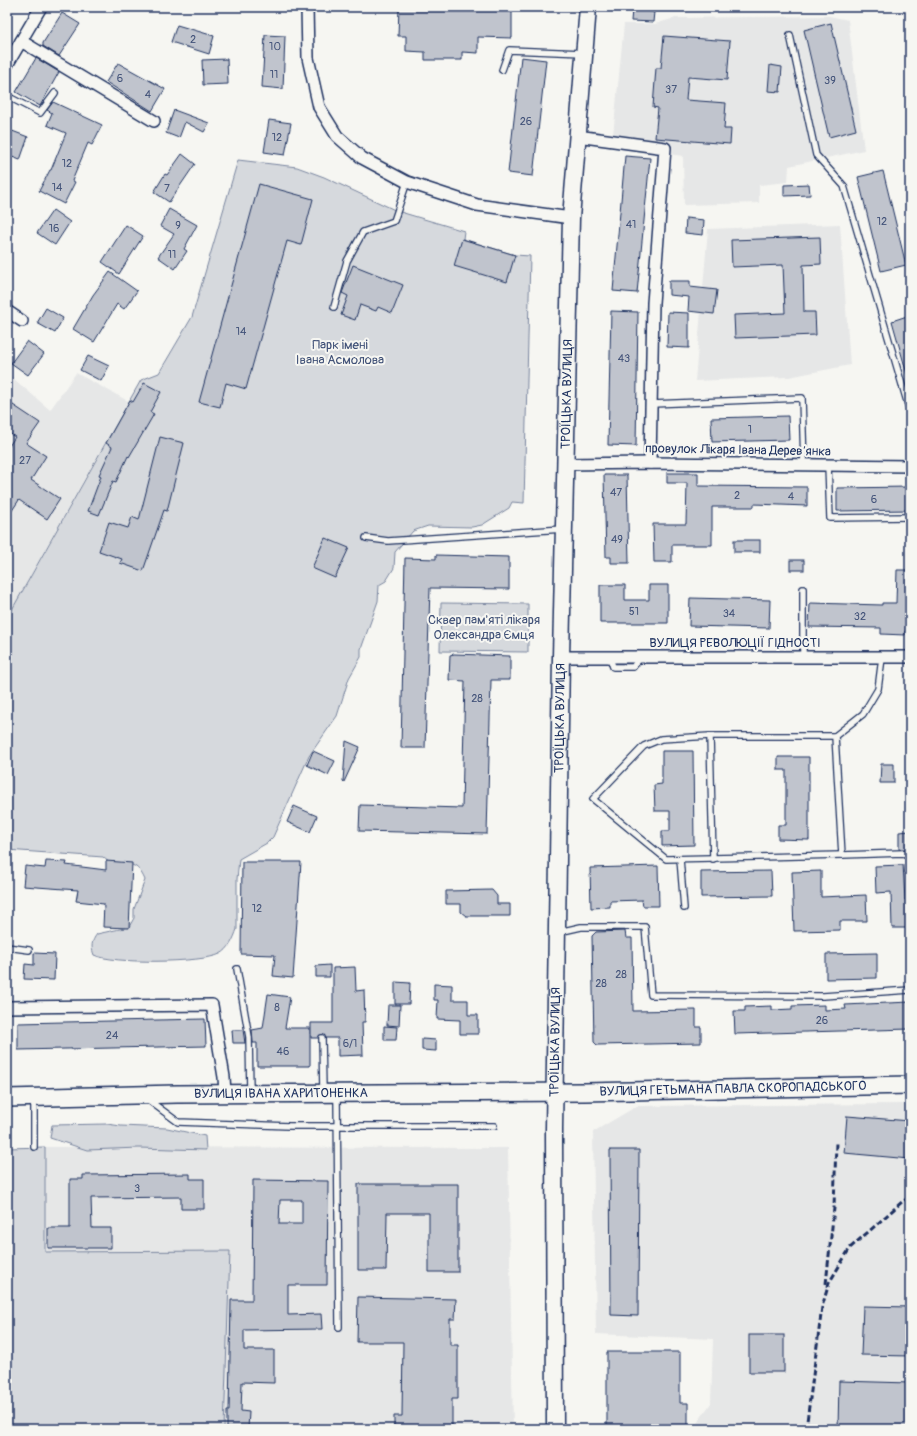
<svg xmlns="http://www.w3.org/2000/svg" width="917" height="1436" viewBox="0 0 917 1436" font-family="Pangolin,sans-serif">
	<rect width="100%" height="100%" fill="#f6f6f2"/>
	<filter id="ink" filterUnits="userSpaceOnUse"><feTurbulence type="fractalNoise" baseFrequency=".025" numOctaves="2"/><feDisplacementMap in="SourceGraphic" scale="8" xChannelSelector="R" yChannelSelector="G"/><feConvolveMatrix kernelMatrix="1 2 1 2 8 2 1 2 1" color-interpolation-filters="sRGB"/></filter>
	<g filter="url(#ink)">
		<g fill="#e6e7e7">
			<path d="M829 16 848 20 864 150 789 166 788 182 759 185V203L684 205 683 156 612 146 624 24H655L675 18Z"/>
			<path d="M840 224 850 365 789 377 695 381 708 229Z"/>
			<path d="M7 373 50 410 76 373 128 401 9 615 7 614Z"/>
			<path d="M910 1104V1429H693L711 1403 713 1339 596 1334 593 1132 637 1106Z"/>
			<path d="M45 1147 508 1148 513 1429H224L230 1252H45Z"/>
		</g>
		<g fill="#d6d9dd" stroke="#78849e">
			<path d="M238 160 297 167 324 177 397 211 464 231 463 239 515 255 530 256 524 503 512 502 509 508 482 525 472 527 428 526 413 531 395 552 394 568 386 581 379 585 378 601 361 649V657L349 678 337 716 309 756 273 837 267 843 239 859 237 879V929C234 938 229 950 220 954 202 963 112 964 94 955 91 947 91 942 97 934L129 927 134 918V909L145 880C137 862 131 864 112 865L103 857 7 850V629L9 615 141 380 159 373 192 317Z"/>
			<path d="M441 603 528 604V652L440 651Z"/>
			<path d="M107 1124 121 1126 167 1128 205 1136 206 1150 139 1148 87 1150 50 1138 52 1125Z"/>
			<path d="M45 1147V1252L230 1251 224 1429H7V1148Z"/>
		</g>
		<g fill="#c0c4cd" stroke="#1b2f5e" fill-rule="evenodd">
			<path d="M399 7H512V38L478 37V53L462 52V60H425V52L406 51V36H398Z"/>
			<path d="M632 10 654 12 653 22 631 21Z"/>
			<path d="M62 13 80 24 59 56 43 46V43Z"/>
			<path d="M831 23 856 130 829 137 804 30Z"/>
			<path d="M177 25 214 36 209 54 171 42Z"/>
			<path d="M265 35 285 36 283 89 262 87Z"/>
			<path d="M664 36 730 41 727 80 688 77 686 100 726 103 724 129H731L730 144 655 138 658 108 653 107 656 68H661Z"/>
			<path d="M521 57 546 60 533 176 508 173Z"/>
			<path d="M36 58 59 72 40 106 16 92Z"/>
			<path d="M227 59 228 84 203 85 202 60Z"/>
			<path d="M118 63 165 89 152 111 106 82Z"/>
			<path d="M770 65 782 67 780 92 768 91Z"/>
			<path d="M53 102 102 125 92 145 88 143 72 181 75 182 64 204 39 191 50 170H51L66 133 47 125 52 113 47 110Z"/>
			<path d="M174 110 209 123 204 132 185 122 179 138 166 133Z"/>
			<path d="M269 120 291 123 285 155 264 152Z"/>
			<path d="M7 129 28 137 20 160 7 155Z"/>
			<path d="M182 154 195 164 169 202 154 192 165 174 167 175Z"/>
			<path d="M625 156 650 158 637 293 613 291Z"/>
			<path d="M883 171 906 265 881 271 858 177Z"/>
			<path d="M259 184 313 199 301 245 287 241 246 389 226 383 220 407 199 402Z"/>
			<path d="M809 184 810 195 784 196V185Z"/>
			<path d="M169 209 197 225 184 249 187 251 175 269 158 257 174 234 160 226Z"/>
			<path d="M53 210 70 222 55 245 37 233Z"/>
			<path d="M686 218 704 220 703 235 685 233Z"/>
			<path d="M126 225 143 236 119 274 102 262Z"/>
			<path d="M820 237 821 264 803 265 804 312H815L816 335 735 338 734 315 785 313 783 265 732 267 731 240Z"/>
			<path d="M462 239 515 255 507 282 454 266Z"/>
			<path d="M353 265 403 285 392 313 378 307 376 311 360 305 355 320 341 315 348 296 342 293Z"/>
			<path d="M110 272 137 291 124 309 117 304 94 342 73 329 93 295Z"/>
			<path d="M669 281H690V287L717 290 714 314 688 311 689 297 669 295Z"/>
			<path d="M46 308 63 318 55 333 37 323Z"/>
			<path d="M611 311 638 312 636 446 608 445Z"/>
			<path d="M668 312 689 313V348L667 347Z"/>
			<path d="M910 315V373L907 374 892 321Z"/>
			<path d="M27 341 44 354 28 375 11 363Z"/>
			<path d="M88 356 109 366 101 381 80 370Z"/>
			<path d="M144 383 161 392 150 412 154 414 129 457 128 456 116 482 113 481 99 515 88 511 101 476 99 475 112 447 106 443 130 400 133 402Z"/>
			<path d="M7 401 40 423 26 443 46 456 31 480 60 499 47 519 19 500 7 518V449L15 437 7 432Z"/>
			<path d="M788 416 789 440 712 442 711 418Z"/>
			<path d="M160 437 184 443 167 511 164 510 143 571 120 563 122 559 99 551 109 522 128 528 132 517 139 520Z"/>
			<path d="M667 473H698V486L807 487V506L754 504V507H712V545H672V562H654L653 524H686L687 483H667Z"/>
			<path d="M604 475H627L629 563H611V557H606Z"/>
			<path d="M910 487V510L837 511V488Z"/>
			<path d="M325 538 349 548 335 578 312 568Z"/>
			<rect x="734" y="540" width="26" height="12"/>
			<path d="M436 555 509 557V589L430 588 425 748H401L405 558 436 559Z"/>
			<rect x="790" y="560" width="14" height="10"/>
			<path d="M897 570H910V631H905V635L881 634V628L809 627 810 603 882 605V603H896Z"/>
			<path d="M600 585H625V600H649V585H668V623H600Z"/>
			<path d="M690 598 770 600 769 628 689 626Z"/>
			<path d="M454 654 510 656V680H491L487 834 359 831 360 805 462 808 465 681 449 680 450 655Z"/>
			<path d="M346 741 360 747 344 782 343 781Z"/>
			<path d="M313 751 335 761 328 775 307 765Z"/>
			<path d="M662 751H693L694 845 662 846V831H670V811H655L654 785 662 784Z"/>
			<path d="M778 757H809V840L778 839V825H786V770H778Z"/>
			<path d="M881 764H894V783H880Z"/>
			<path d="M294 806 317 816 310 832 287 822Z"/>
			<path d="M910 831V849H899V832Z"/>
			<path d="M46 861 67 862 66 865 106 870V861L132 863 129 928 103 927 104 904 76 901 78 890 23 886 25 866 45 868Z"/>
			<path d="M242 862H301L293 978 273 976 275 955 241 954Z"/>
			<path d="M903 865 905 900 910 899V928H892L891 892 876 893 875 866Z"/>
			<path d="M658 866 659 906H643L642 900 610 901V907L591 908 590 868Z"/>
			<path d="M771 871 772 896 701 897V872Z"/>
			<path d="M821 871V897L866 895 867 921H840V930L794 931 792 872Z"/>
			<path d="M492 890 497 896V904H510V916H466L461 912V904H446V891Z"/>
			<path d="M625 931 626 938H632L633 1011 696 1010V1027H701V1043L597 1045 594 1042 592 936 596 932Z"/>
			<path d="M34 953 55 954 54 980 24 979 25 964 34 965Z"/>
			<path d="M877 953V978L826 979V954Z"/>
			<path d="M330 965V977H316V966Z"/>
			<path d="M355 967 356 991 364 990 365 1022H362L363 1055 338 1056V1038H326L322 1034 318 1038H311V1023H333V968Z"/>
			<path d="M395 982 410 983 409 1004H395Z"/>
			<path d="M434 984 452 985V1000H468V1015H478V1034H460V1020L437 1019 438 1000H434Z"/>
			<path d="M268 994 290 997 285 1028H310V1066H257V1043H253L252 1030 263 1028Z"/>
			<path d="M910 1002V1029L735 1034 734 1011H745V1007L772 1006V1010L792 1009V1006L825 1005V1010L846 1009 845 1005Z"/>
			<path d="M388 1005H400L399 1026 387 1025Z"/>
			<path d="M205 1019 206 1046 18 1050V1023Z"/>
			<path d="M384 1026 397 1027 396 1040H384Z"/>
			<path d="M232 1030H243L245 1043H233Z"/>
			<path d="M422 1039 436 1040V1051L422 1050Z"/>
			<path d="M847 1116 910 1121V1159L844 1153Z"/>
			<path d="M610 1150H639L638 1316 611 1315Z"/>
			<path d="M190 1174V1179H204V1209H181V1197L91 1198 92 1228H111V1248H48V1228H70V1179H83V1175Z"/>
			<path d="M253 1180 328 1181 327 1285H288V1315L321 1314 322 1329 244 1330V1350H274V1383L242 1382 241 1411 249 1412 248 1429H227V1411H229L231 1300H252ZM280 1200H302V1224H279Z"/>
			<path d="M358 1184H458V1272H429V1213H387L386 1270H358Z"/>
			<path d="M358 1297 456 1299 455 1319H450V1345H458V1399H452V1429H394V1416H402L403 1342H357Z"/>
			<path d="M863 1306 910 1307V1356L861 1355Z"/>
			<rect x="749" y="1335" width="35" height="37"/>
			<path d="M607 1352H680V1403H688V1429H607Z"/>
			<path d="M839 1381 910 1383V1429H838Z"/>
		</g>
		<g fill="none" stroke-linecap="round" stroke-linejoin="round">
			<g stroke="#1b2f5e" stroke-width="8">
				<g id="service">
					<path d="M790 35 816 155 844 186 910 412"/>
					<path d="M502 70 509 50 583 53"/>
					<path d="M7 96 40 113 55 93"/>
					<path d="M334 307 347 261 363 232 394 221 407 182"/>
					<path d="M652 404 802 398 804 465"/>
					<path d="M828 465 830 518 910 517"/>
					<path d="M366 538 388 541 563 529"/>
					<path d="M803 657V589"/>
					<path d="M610 658 613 667H633L640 658"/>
					<path d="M882 658 878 689 863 714 835 736 842 855 903 853 910 856"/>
					<path d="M710 736 713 859"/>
					<path d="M835 736H710L661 739 644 746 593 799 666 859 842 855"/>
					<path d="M680 859 684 908"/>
					<path d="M559 932 581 927H645L651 995 823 996 910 990"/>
					<path d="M7 947 29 950"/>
					<path d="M237 969 249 1037 250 1091"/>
					<path d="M322 1038 323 1091"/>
					<path d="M337 1096 339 1327"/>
					<path d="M34 1099V1147"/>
					<path d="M147 1099 178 1122 289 1126H494"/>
				</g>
			</g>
			<g stroke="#1b2f5e" stroke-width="14">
				<g id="minor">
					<path d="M307 7 308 58 319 107 337 136 362 158 407 182 477 205 571 218"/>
					<path d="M21 41 154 121"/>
					<path d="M7 65 41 7"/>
					<path d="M577 136 665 148 653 303 650 463"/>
					<path d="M7 311 22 321"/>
					<path d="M565 464 650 463 910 466"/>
					<path d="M561 657H910"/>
					<path d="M7 1007 212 1005 224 1077 225 1094"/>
				</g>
			</g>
			<g stroke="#1b2f5e" stroke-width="19">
				<g id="secondary">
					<path id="s1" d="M555 1429 554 1129 561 657 571 218 588 7"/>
				</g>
			</g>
			<g stroke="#1b2f5e" stroke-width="20">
				<g id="primary">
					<path id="s2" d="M7 1098 177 1094 585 1092 910 1085"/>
				</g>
			</g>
			<use href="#service" stroke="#f6f6f2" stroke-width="5.5"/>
			<use href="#minor" stroke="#f6f6f2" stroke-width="11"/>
			<use href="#secondary" stroke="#f6f6f2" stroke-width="16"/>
			<use href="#primary" stroke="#f6f6f2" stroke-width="17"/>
			<g stroke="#1b2f5e" stroke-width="3" stroke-dasharray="6 3" stroke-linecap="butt">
				<path d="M826 1284 834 1208 836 1142"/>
				<path d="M806 1429 822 1307 829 1283 850 1248 902 1202 910 1197"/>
			</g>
		</g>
	</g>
	<g text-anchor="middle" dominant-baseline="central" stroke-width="4" stroke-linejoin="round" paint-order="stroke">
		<g font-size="11" fill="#44547a">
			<text x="193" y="39">2</text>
			<text x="275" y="46">10</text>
			<text x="274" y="74">11</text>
			<text x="120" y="78">6</text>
			<text x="830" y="80">39</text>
			<text x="671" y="89">37</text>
			<text x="148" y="94">4</text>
			<text x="526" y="121">26</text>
			<text x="277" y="137">12</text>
			<text x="67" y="163">12</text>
			<text x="57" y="187">14</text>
			<text x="167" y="188">7</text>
			<text x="882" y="221">12</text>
			<text x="631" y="224">41</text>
			<text x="178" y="225">9</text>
			<text x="54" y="228">16</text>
			<text x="172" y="254">11</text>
			<text x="241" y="331">14</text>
			<text x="624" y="358">43</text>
			<text x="750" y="429">1</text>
			<text x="25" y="460">27</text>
			<text x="616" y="492">47</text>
			<text x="737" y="495">2</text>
			<text x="791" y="496">4</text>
			<text x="874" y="499">6</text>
			<text x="617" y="539">49</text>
			<text x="634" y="611">51</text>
			<text x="729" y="613">34</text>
			<text x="860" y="616">32</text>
			<text x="477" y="698">28</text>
			<text x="257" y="908">12</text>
			<text x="621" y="974">28</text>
			<text x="601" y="983">28</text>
			<text x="277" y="1007">8</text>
			<text x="822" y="1020">26</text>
			<text x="112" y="1035">24</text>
			<text x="350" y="1043">6/1</text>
			<text x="283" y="1051">46</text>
			<text x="137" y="1188">3</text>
		</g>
		<g font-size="13" fill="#405177" stroke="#f6f6f2">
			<text x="340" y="345">Парк імені<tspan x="340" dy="15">Івана Асмолова</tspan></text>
			<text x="484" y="620">Сквер пам'яті лікаря<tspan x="484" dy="15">Олександра Ємця</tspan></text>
		</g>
		<g font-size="13" fill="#1b2f5e" stroke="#f6f6f2">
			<text stroke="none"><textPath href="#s1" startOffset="1035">ТРОЇЦЬКА ВУЛИЦЯ</textPath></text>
			<text transform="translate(738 450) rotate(1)">провулок Лікаря Івана Деревʼянка</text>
			<text x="735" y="643">ВУЛИЦЯ РЕВОЛЮЦІЇ ГІДНОСТІ</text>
			<text stroke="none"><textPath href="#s1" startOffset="711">ТРОЇЦЬКА ВУЛИЦЯ</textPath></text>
			<text stroke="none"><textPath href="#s1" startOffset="387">ТРОЇЦЬКА ВУЛИЦЯ</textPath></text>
			<text stroke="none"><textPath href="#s2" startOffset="726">ВУЛИЦЯ ГЕТЬМАНА ПАВЛА СКОРОПАДСЬКОГО</textPath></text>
			<text stroke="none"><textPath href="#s2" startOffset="274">ВУЛИЦЯ ІВАНА ХАРИТОНЕНКА</textPath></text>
		</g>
	</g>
	<rect width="917" height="1436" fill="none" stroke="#f6f6f2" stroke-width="24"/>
	<rect x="12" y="12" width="893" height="1412" fill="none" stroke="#1b2f5e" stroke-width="1.5" filter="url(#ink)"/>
</svg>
